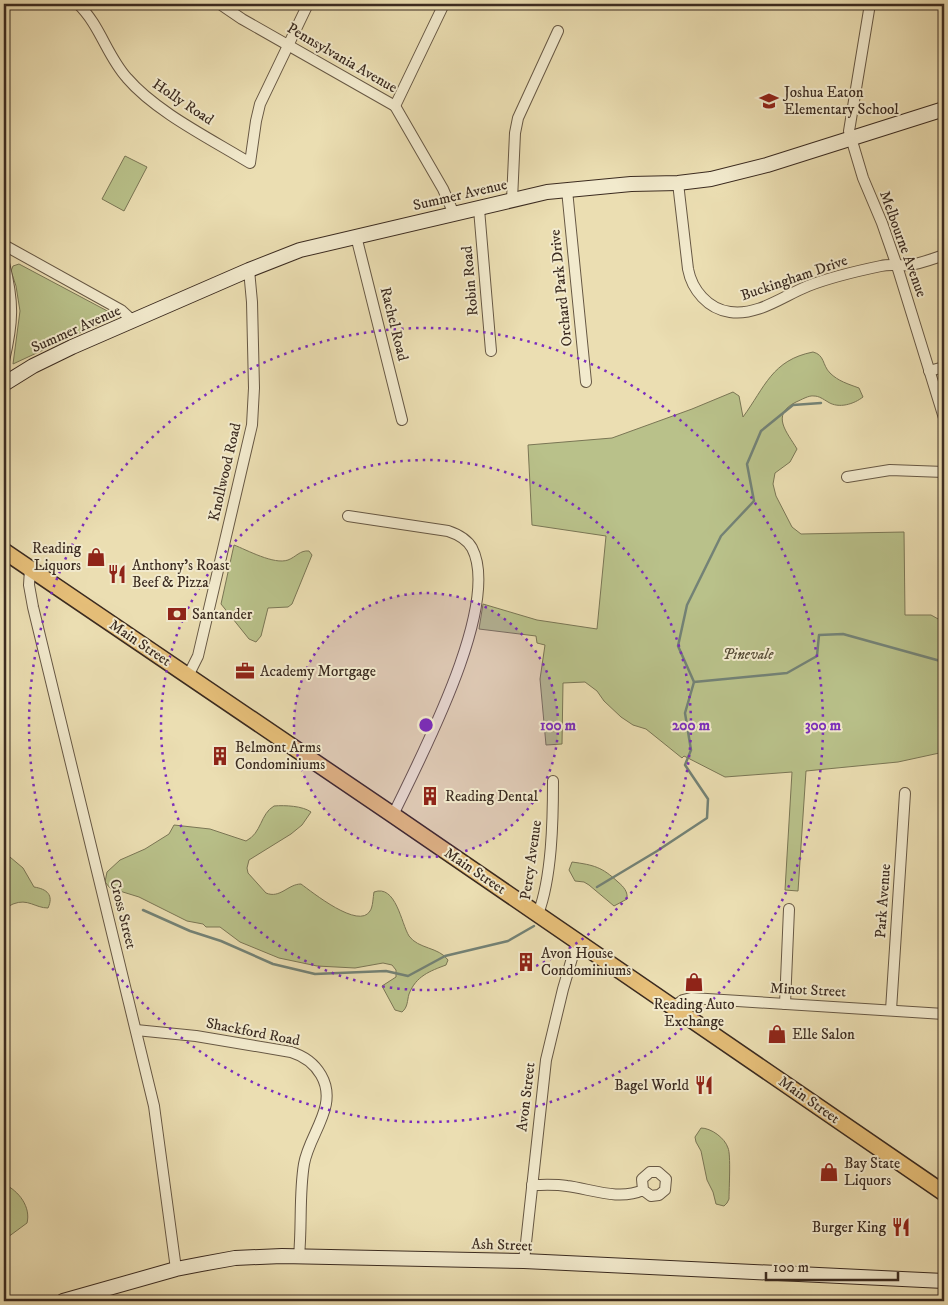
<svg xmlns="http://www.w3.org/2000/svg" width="948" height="1305" viewBox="0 0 948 1305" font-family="'IM FELL DW Pica',serif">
	<rect width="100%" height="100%" fill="#ebdeb2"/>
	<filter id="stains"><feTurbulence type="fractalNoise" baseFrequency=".004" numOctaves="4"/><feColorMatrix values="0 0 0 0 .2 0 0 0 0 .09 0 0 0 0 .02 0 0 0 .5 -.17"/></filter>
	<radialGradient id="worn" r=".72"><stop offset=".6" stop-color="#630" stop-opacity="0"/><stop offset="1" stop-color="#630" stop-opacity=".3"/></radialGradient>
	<g fill="#b9c18a" stroke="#7a7655">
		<path d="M125 156 147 167 124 211 102 199Z"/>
		<path d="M19 264 113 314 114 317 13 364 20 311 16 286 11 271 13 266Z"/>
		<path d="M813 352C825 355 822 365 830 373 838 381 848 384 859 388L863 397C854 404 839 409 828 402 823 399 819 396 814 396 809 395 801 400 796 402 770 415 787 432 797 449L790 462 775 473 773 484 776 496 792 527 801 534 904 532 905 615H931L940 620 944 619V752L898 762 806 771 798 891 785 890 792 772 725 777 684 756 682 758 646 729 633 725 621 717 604 701 597 691 585 682 563 683 562 744 546 745 540 679 545 645 537 643 536 636 479 629 483 604 537 620 597 629 606 536 532 525 528 445 612 438 692 409 733 392 739 396 743 417C765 387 772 360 813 352Z"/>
		<path d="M234 545C247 550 274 565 288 560 296 557 300 550 309 551L312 555 292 604 288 607 268 608 261 636 256 642 249 639 221 604Z"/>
		<path d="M274 806C285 805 303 806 311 812L302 825 291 834 249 860 247 868 248 873 266 893C280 899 288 884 301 884 312 892 359 930 370 911 373 907 373 897 374 892 396 884 401 923 409 936 418 949 439 947 448 960L446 965C430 971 416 976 409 994 407 1001 408 1007 402 1012L395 1010 382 986 396 977V970L392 965 383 963 355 968 317 966 279 958 240 942 220 927H206L203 924 187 921 139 897 110 888 105 882 107 872 120 860 145 849 169 834 174 825 210 829 246 841C262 833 260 814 274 806Z"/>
		<path d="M4 852 23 868 34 887C47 889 54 895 48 908 35 908 28 898 13 904 9 905 7 910 4 912Z"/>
		<path d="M572 862C594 865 602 867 618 882 624 887 628 892 627 899L614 906 589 885 584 882 575 881 569 870Z"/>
		<path d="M701 1128C711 1128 725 1138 728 1148 731 1154 729 1189 729 1199L727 1203 724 1206 716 1204 713 1192 707 1180 701 1151 696 1142 695 1137Z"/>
		<path d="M4 1184C19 1191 31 1207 27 1223L4 1240Z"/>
	</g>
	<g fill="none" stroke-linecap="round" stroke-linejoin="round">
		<g stroke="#738276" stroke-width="2.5">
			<path d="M694 682 678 646 687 605 721 536 754 501 747 464 761 431 793 405 821 403"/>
			<path d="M4 875 5 876"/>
			<path d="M597 887 657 851 707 818 708 799 685 765 691 750 685 713 694 682 787 673 817 656 819 635 843 634 944 662"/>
			<path d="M143 910 190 931 221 941 273 964 315 974 386 971 408 976 445 956 508 941 534 926"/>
		</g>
		<g stroke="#675844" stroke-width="12">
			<g id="street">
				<path d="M78 4C100 25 107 56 127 78 156 112 211 139 250 163L256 121 260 104 308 4"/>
				<path d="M220 4 242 19 395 106 443 189 454 214"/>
				<path d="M870 4 849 131 863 178 882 223 897 266 944 418"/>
				<path d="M395 106 444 4"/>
				<path d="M678 183 688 269C692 290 708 309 730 312 758 316 783 296 808 286 831 277 857 271 881 266 890 264 899 266 908 265 920 264 932 259 944 255"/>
				<path d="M567 190 586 382"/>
				<path d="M512 200 515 133 518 118 558 31"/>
				<path d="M479 209 491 351"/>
				<path d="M356 236 402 420"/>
				<path d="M4 245 121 310 133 321"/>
				<path d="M4 263C14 303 13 322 4 361"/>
				<path d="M929 371 944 367"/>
				<path d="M847 477 890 470 944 472"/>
				<path d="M348 516 448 531C457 534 467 539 472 548 502 605 419 760 393 815"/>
				<path d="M30 569 29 585 33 607 154 1106 176 1269"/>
				<path d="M188 676 198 656 252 425 254 388 252 302 249 270"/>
				<path d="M538 914C552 877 553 820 553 781"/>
				<path d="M785 1004 789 909"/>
				<path d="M673 1007 683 1000 691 998 944 1014"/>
				<path d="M891 1010 905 793"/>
				<path d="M136 1030 196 1036 291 1052C304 1056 314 1063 321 1075 339 1106 309 1134 304 1164 299 1194 302 1225 299 1256"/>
				<path d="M532 1185C543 1185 555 1184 567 1186 591 1189 619 1201 643 1190L642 1179 650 1172H658L666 1179 665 1190 659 1195 651 1196 643 1190"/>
				<path d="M524 1261 546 1060 563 989 577 941"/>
			</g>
		</g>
		<g stroke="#3b2b20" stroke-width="16">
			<g id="secondary">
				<path d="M4 384 33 366 72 347 249 270 300 250 547 192 631 184 678 183 711 179 767 165 944 109"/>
				<path d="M63 1301 176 1269 202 1264 235 1258 282 1256 524 1261 944 1281"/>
			</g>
		</g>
		<g stroke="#3b2b20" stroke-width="18">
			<path id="primary" d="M4 551 393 815 944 1193"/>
		</g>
		<use href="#street" stroke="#f2eacd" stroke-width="10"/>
		<use href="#secondary" stroke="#f2eacd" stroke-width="14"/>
		<use href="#primary" stroke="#e6bf79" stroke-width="15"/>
	</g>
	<circle cx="426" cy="725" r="132" fill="#7b2cbf" fill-opacity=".12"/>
	<g fill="none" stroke="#7b2cbf" stroke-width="2.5" stroke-dasharray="2.5 5">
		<circle cx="426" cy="725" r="132"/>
		<circle cx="426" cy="725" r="265"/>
		<circle cx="426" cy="725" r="397"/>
	</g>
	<defs>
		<g id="school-bare" transform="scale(1.5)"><path d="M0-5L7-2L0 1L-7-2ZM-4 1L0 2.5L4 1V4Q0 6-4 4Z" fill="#8f2418" stroke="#f2eacd" stroke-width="2.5" paint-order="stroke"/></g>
		<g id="shop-bare" transform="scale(1.5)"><path d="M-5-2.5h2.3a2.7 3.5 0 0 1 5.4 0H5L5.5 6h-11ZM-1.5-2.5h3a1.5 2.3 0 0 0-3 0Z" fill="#8f2418" stroke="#f2eacd" stroke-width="2.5" paint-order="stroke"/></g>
		<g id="restaurant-bare" transform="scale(1.5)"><path d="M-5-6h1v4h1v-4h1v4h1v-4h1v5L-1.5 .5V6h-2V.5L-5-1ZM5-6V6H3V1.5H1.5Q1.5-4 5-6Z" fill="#8f2418" stroke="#f2eacd" stroke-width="2.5" paint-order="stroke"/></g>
		<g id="bank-bare" transform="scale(1.5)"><path d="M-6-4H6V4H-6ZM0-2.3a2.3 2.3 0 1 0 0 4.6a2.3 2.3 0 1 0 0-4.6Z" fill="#8f2418" stroke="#f2eacd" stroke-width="2.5" paint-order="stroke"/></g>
		<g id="office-bare" transform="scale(1.5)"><path d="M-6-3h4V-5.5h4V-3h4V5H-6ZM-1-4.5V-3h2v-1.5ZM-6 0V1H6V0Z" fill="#8f2418" stroke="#f2eacd" stroke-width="2.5" paint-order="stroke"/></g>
		<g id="building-bare" transform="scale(1.5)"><path d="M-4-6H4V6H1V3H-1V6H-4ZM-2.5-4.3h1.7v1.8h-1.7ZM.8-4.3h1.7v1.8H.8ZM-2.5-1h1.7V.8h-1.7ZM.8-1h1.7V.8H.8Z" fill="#8f2418" stroke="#f2eacd" stroke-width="2.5" paint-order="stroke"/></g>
	</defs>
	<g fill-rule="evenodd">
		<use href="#school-bare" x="769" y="101"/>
		<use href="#shop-bare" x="96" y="557"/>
		<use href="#restaurant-bare" x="117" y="574"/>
		<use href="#bank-bare" x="177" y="614"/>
		<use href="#office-bare" x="245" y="671"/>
		<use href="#building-bare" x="220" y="756"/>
		<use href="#building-bare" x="430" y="796"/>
		<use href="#building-bare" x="526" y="962"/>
		<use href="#shop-bare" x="694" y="982"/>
		<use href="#shop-bare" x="777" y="1034"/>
		<use href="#restaurant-bare" x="704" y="1085"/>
		<use href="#shop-bare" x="829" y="1172"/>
		<use href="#restaurant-bare" x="901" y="1227"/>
	</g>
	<g text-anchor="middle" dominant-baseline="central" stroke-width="4" stroke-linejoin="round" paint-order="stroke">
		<g font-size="15" fill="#3b2b20" stroke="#f2eacd">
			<text transform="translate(342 58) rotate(30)">Pennsylvania Avenue</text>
			<text transform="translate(183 102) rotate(34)">Holly Road</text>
			<text transform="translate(460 195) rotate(-13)">Summer Avenue</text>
			<text transform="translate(903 244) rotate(70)">Melbourne Avenue</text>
			<text transform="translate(794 278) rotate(-19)">Buckingham Drive</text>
			<text transform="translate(470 281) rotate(-95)">Robin Road</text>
			<text transform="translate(561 288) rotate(-96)">Orchard Park Drive</text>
			<text transform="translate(394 324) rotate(76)">Rachel Road</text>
			<text transform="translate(76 329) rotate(-24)">Summer Avenue</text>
			<text transform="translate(225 472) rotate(-77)">Knollwood Road</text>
			<text transform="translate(140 643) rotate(34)">Main Street</text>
			<text transform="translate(531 860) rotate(-82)">Percy Avenue</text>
			<text transform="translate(475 871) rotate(34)">Main Street</text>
			<text transform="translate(883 901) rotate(-86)">Park Avenue</text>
			<text transform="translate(123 914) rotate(76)">Cross Street</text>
			<text transform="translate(808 990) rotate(3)">Minot Street</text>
			<text transform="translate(253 1032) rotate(11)">Shackford Road</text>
			<text transform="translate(526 1097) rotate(-83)">Avon Street</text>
			<text transform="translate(809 1100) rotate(35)">Main Street</text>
			<text transform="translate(502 1245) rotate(2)">Ash Street</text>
		</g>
		<g font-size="15" fill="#3b2b20" stroke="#f2eacd" text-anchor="start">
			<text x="784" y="92">Joshua Eaton<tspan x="784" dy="17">Elementary School</tspan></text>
			<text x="81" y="548" text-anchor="end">Reading<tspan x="81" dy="17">Liquors</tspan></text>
			<text x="132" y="565">Anthony's Roast<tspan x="132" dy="17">Beef &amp; Pizza</tspan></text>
			<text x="192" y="614">Santander</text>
			<text x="260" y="671">Academy Mortgage</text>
			<text x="235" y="747">Belmont Arms<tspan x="235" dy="17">Condominiums</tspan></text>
			<text x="445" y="796">Reading Dental</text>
			<text x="541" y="953">Avon House<tspan x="541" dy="17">Condominiums</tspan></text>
			<text x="694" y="1004" text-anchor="middle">Reading Auto<tspan x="694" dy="17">Exchange</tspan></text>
			<text x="792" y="1034">Elle Salon</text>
			<text x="689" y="1085" text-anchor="end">Bagel World</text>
			<text x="844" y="1163">Bay State<tspan x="844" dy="17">Liquors</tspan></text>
			<text x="886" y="1227" text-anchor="end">Burger King</text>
		</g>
		<g font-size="15" font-style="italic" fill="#5a503a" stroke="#f2eacd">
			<text x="748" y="654">Pinevale</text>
		</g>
	</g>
	<circle cx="426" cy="725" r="8" fill="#7b2cbf" stroke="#f2eacd" stroke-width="2.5"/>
	<g font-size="15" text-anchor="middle" font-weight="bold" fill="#7b2cbf" stroke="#f2eacd" stroke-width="4" stroke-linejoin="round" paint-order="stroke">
		<text x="558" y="730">100 m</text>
		<text x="691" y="730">200 m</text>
		<text x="823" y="730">300 m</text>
	</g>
	<rect width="948" height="1305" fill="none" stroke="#ebdeb2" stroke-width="20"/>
	<rect x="5" y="5" width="938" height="1295" fill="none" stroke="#3b2b20" stroke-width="2.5"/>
	<rect x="10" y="10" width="928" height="1285" fill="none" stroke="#3b2b20"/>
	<path d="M766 1272v8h132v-8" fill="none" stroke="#3b2b20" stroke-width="2.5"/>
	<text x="773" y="1272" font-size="15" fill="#3b2b20" stroke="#f2eacd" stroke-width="4" paint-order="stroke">100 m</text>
	<rect width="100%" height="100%" filter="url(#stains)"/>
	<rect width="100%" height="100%" fill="url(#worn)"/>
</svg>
